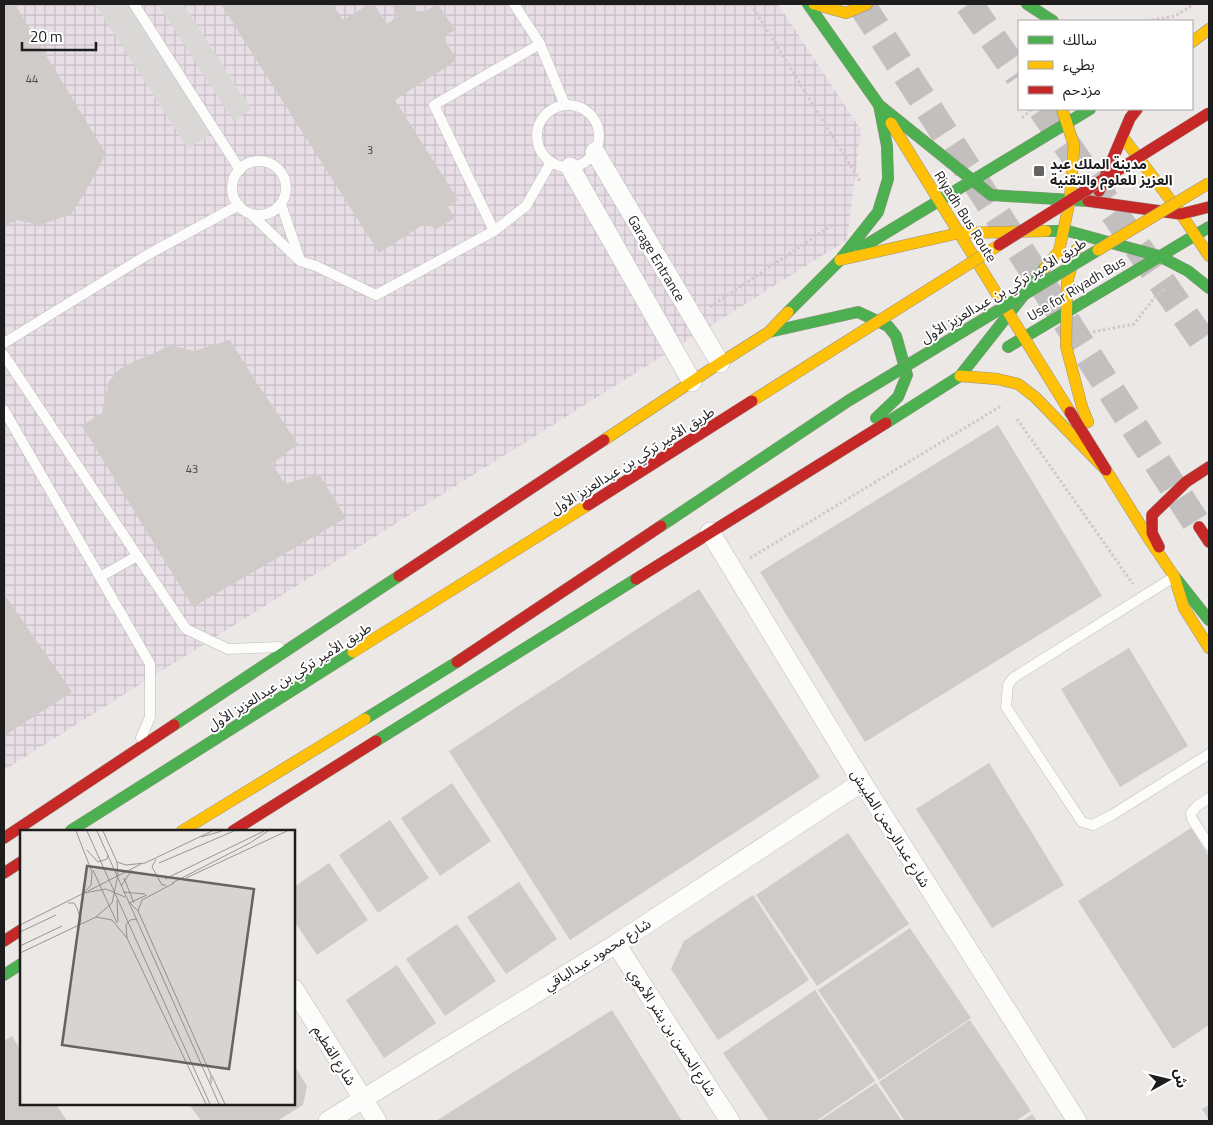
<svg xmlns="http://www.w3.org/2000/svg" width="1213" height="1125" viewBox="0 0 1213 1125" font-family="'Titillium Web','Noto Sans Arabic',sans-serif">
	<defs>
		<pattern id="industrial-grid" width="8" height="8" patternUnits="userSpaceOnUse" patternTransform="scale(1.25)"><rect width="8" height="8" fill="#e8dfe6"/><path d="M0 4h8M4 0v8" fill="none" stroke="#c7bfc5"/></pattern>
	</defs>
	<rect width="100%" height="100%" fill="#ebe8e6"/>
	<path fill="url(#industrial-grid)" d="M4 4H778L861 130 847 240 4 770Z"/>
	<g fill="#d9d8d7">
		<path d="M95 4H129L212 133 188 149Z"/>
		<path d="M158 4H183L251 109 234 122Z"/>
	</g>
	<g fill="#cecbc9">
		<path d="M4 4H15L106 154 84 194 71 214 40 225 17 220 4 226Z"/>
		<path d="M221 4H332L343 20 369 4H374L387 24 398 16 391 4H412L417 11H425L438 4 455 30 443 37 457 60 395 100 458 200 448 207 455 218 437 229 424 224 379 253Z"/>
		<path d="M230 340 256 382 298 444 272 464 285 484 319 474 346 518 193 607 82 426 102 413 109 381 120 369 135 361 157 352 170 345 194 351Z"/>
		<path d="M998 425 1102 596 865 742 760 572Z"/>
		<path d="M699 589 820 777 570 940 449 751Z"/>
		<path d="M4 594 72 692 4 736Z"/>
		<path d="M1129 648 1188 746 1120 787 1061 689Z"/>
		<path d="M989 763 1064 885 992 928 916 809Z"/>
		<path d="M452 783 491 841 440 876 401 818Z"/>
		<path d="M390 820 429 878 378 913 339 855Z"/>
		<path d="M1191 828 1209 856V1025L1173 1049 1078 901Z"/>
		<path d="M848 833 909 924 817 986 756 895Z"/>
		<path d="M329 863 368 920 317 955 294 921V887Z"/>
		<path d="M519 882 557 939 506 974 467 917Z"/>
		<path d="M753 895 809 980 718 1040 671 969 684 941Z"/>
		<path d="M457 924 496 981 445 1016 406 959Z"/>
		<path d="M910 928 971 1018 879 1080 818 990Z"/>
		<path d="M397 965 436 1023 384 1058 346 1000Z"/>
		<path d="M815 990 875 1081 816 1121H769L723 1053Z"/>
		<path d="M612 1010 682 1121H436Z"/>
		<path d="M970 1020 1031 1111 1015 1121H905L879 1082Z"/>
		<path d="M12 1036 21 1051V1104H56L67 1121H4V1041Z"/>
		<path d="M294 1065 307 1086 303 1105 277 1121H201L189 1104H294Z"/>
		<path d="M876 1083 902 1121H819Z"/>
		<path d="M1209 1105V1120L1202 1109Z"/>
		<path d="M1032 1114 1037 1121H1022Z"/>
	</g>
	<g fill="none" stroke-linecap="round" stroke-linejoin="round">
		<g stroke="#c2bfbe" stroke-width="28" stroke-dasharray="28 14" stroke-linecap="butt">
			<path d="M861 4 1199 527"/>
			<path d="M969 4 1019 76"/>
			<path d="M1042 109 1209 350"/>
		</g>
		<g stroke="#bebdbc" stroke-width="11">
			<g id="lane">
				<path d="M134 4 240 170"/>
				<path d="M514 4 540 44 565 105"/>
				<circle cx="568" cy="136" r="31"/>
				<circle cx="259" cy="188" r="27"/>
				<path d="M281 204 299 257"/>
				<path d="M251 214 300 261 316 266 376 295 494 231 526 206 551 162"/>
				<path d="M494 231 434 105 540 44"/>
				<path d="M4 343 147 255 239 205"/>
				<path d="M4 355 186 629 228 649 279 647"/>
				<path d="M4 410 150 664V717L141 738"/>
				<path d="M100 577 137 556"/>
				<path d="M1174 577 1013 678 1008 685 1006 707 1082 822 1093 825 1112 815 1209 754"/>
				<path d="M1209 798 1197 806 1191 813 1192 819 1209 845"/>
			</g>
		</g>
		<g stroke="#bebdbc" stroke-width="20">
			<g id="street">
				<path d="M595 152 720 363"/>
				<path d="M570 167 692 382"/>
				<path d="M710 532 862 782 1077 1121"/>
				<path d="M616 944 730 1121"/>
				<path d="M294 989 377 1121"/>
				<path d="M328 1121 363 1099 616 944 862 782"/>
			</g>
		</g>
		<g stroke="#949180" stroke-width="12">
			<g id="fast">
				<path d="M808 4 879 105 991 195 1088 201"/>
				<path d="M1027 4 1053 21"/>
				<path d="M1046 231H1068L1159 256 1188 271 1209 288"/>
				<path d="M861 248 1090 109"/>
				<path d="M788 312 840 260 878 212 888 179 887 146 879 105"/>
				<path d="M769 332 858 312 888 326 896 336 907 375 898 397 876 418"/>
				<path d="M1008 347 1209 227"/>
				<path d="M886 423 960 376 1045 268"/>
				<path d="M1174 576 1209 620"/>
				<path d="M365 719 457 662"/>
				<path d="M174 725 399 576"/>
				<path d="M376 741 636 579"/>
				<path d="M4 975 21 964"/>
			</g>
		</g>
		<g stroke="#949180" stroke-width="12">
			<g id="slow">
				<path d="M814 4 846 13 867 4"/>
				<path d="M1192 42 1209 29"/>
				<path d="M891 123 1070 412"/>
				<path d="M1125 140 1181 214 1209 256"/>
				<path d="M1076 250 1067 283 1066 346 1082 407 1088 422"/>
				<path d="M840 260 959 233 1046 231"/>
				<path d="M1045 268 1059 251 1070 199 1074 145 1062 109"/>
				<path d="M960 376 997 379 1018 384 1035 397 1106 470 1151 542 1174 576 1184 608 1209 648"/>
				<path d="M604 440 720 363 769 332 788 312"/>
				<path d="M182 831 365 719"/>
			</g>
		</g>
		<g stroke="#949180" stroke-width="12">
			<g id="jam">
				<path d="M1099 191 1130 118 1137 109"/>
				<path d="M1088 201 1181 214 1209 207"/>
				<path d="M1070 412 1106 470"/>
				<path d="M1199 527 1209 542"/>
				<path d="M1159 547 1152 533V515L1186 482 1209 467"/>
				<path d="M399 576 604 440"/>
				<path d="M636 579 886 423"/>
				<path d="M233 831 376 741"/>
				<path d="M4 838 174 725"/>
				<path d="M4 873 21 862"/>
				<path d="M4 941 21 930"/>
			</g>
		</g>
		<g stroke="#d4c7c8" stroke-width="3" stroke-dasharray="2.5 2.5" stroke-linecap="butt">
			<path d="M751 4 860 181"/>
			<path d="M1147 21 1175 16 1194 4"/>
			<path d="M1022 118 1032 109"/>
			<path d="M710 307 834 224"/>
			<path d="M1093 332 1134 324 1155 297 1166 288"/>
			<path d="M1017 419 1133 584"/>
			<path d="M750 558 1001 406"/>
		</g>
		<use href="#lane" stroke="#fcfcfb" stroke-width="10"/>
		<use href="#street" stroke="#fcfcfb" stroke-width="19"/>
		<use href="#fast" stroke="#4caf50" stroke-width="11"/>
		<use href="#slow" stroke="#ffc107" stroke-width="11"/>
		<use href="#jam" stroke="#c62828" stroke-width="11"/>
		<g stroke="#9f9185" stroke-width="12" stroke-linecap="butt">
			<g id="fast-bridge">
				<path d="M661 526 848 401 1098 250"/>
				<path d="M70 831 353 652"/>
			</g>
		</g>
		<g stroke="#9f9185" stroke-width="12" stroke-linecap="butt">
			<g id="slow-bridge">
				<path d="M1098 250 1209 183"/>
				<path d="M752 401 999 245"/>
				<path d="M353 652 588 505"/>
			</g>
		</g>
		<g stroke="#9f9185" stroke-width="12" stroke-linecap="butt">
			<g id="jam-bridge">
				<path d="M999 245 1209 113"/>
				<path d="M588 505 752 401"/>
				<path d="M457 662 661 526"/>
			</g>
		</g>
		<use href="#fast-bridge" stroke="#4caf50" stroke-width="11"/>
		<use href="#slow-bridge" stroke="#ffc107" stroke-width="11"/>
		<use href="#jam-bridge" stroke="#c62828" stroke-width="11"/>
	</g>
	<rect fill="#656463" stroke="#fff" stroke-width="2" x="1033" y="165" width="12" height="12" rx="2.5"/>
	<g text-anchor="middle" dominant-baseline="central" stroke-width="4" stroke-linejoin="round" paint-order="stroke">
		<g font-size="11" fill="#494848">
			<text x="32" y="79">44</text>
			<text x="370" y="150">3</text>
			<text x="192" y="469">43</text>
		</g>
		<g font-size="14" font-weight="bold" fill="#1d1d1d" stroke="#fff" text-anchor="start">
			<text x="1050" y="163">مدينة الملك عبد<tspan x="1050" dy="16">العزيز للعلوم والتقنية</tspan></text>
		</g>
		<g font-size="14" fill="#1d1d1d" stroke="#fff">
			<text transform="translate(966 216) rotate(58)">Riyadh Bus Route</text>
			<text transform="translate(657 258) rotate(59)">Garage Entrance</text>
			<text transform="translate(1076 288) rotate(-31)">Use for Riyadh Bus</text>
			<text transform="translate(1003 290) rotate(-31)">طريق الأمير تركي بن عبدالعزيز الأول</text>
			<text transform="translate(632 460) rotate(-32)">طريق الأمير تركي بن عبدالعزيز الأول</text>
			<text transform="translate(289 676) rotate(-32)">طريق الأمير تركي بن عبدالعزيز الأول</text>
			<text transform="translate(891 828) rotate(58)">شارع عبدالرحمن الطبيش</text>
			<text transform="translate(597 954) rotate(-32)">شارع محمود عبدالباقي</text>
			<text transform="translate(673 1032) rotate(57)">شارع الحسن بن بشر الأموي</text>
			<text transform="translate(335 1055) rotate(58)">شارع القطيم</text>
		</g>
	</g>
	<g transform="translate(20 830)">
		<rect width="275" height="275" fill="#ebe8e6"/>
		<path fill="none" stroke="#999796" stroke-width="1" d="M67 1 190 274M77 1 199 274M83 1 97 32 106 35 125 33 192 1M181 7 202 1M67 20 78 32 87 29 88 25M136 29 132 37 142 55H146M139 33 214 1M73 40 97 93M104 48 114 73M166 48 267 1M145 49 244 1M152 53 230 13 248 1M101 56 112 40M68 61 121 34M103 62 125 64M64 63 86 59 105 67M97 70 98 92M48 73H54L57 78 61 90 59 96M109 73 127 65M110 73 118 81 191 245V254M118 81 122 70 154 53M76 87 92 90 107 108 186 274M0 95 64 63 71 55 72 42 56 1M0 102 36 85M107 108 106 95 110 90 117 89M0 116 42 96M0 123 76 87 92 73 98 45 97 32M192 246 205 274"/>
		<path fill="#656463" fill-opacity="0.15" stroke="#656463" stroke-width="2.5" d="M67 36 234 59 209 239 42 215Z"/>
		<rect width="275" height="275" fill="none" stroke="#1d1d1d" stroke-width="2.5"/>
	</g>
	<rect width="1213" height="1125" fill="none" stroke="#1d1d1d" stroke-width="10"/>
	<rect x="1018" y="20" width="175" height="90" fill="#ffffff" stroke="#a5a5a5"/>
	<rect x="1028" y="36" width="25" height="8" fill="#4caf50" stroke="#a5a5a5"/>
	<text x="1063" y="45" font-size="15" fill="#1d1d1d">سالك</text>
	<rect x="1028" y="61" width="25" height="8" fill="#ffc107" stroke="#a5a5a5"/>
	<text x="1063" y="70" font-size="15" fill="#1d1d1d">بطيء</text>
	<rect x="1028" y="86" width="25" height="8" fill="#c62828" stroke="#a5a5a5"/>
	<text x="1063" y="95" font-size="15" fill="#1d1d1d">مزدحم</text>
	<g transform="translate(1168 1080) rotate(82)" stroke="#ffffff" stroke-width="4" paint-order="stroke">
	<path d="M0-4L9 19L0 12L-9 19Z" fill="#1d1d1d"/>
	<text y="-8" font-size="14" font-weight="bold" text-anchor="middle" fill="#1d1d1d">ش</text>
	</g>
	<path d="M22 42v8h74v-8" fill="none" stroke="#1d1d1d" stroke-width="2.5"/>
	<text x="30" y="42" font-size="15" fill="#1d1d1d" stroke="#ffffff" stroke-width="4" paint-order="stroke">20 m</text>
</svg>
